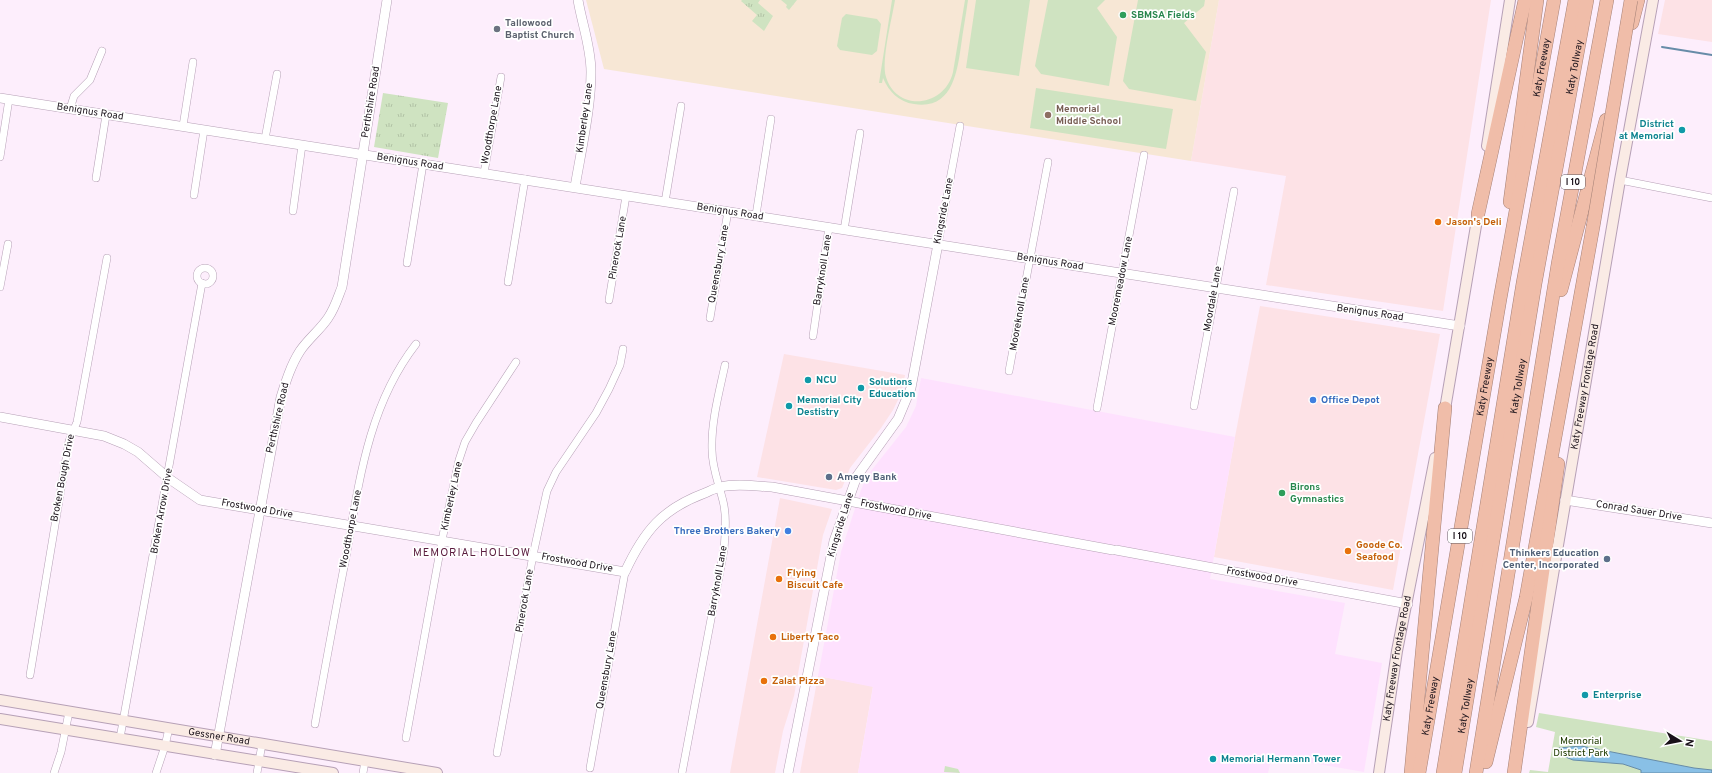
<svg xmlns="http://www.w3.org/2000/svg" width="1712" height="773" viewBox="0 0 1712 773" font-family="Overpass,sans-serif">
	<defs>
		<pattern id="grass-tufts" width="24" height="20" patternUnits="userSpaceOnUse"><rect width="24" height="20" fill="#cfe3c1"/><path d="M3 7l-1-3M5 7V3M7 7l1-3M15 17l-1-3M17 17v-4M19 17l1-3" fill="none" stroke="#b1c2a5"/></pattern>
	</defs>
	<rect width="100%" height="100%" fill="#fdeefc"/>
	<g fill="#fde2e6">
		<path d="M1219 0H1491L1443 311 1266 285 1286 176 1191 161Z"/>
		<path d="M1665 0H1712V42L1658 34Z"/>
		<path d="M1260 306 1440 334 1393 590 1214 557 1235 437Z"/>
		<path d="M784 354 905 375 902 392 893 410 881 428 850 468 842 488 836 490 757 477Z"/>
		<path d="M780 498 832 509 823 535 794 696 783 731 775 773H730Z"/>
		<path d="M818 676 873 686 858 773H800Z"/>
	</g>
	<path fill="#f7e7d5" d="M586 0H1219L1191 161 604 69Z"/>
	<path fill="#fee1fe" d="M921 378 1235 437 1210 579 1345 603 1335 654 1382 663 1364 772 1272 756 1268 773H858L873 687 818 676 841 552 861 490 867 476 906 427 916 406Z"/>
	<g fill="url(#grass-tufts)">
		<path d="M742 0H760L758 3 773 16 764 31 752 21 757 15 741 1Z"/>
		<path d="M781 0H797L789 10 786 7 787 5Z"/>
		<path d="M383 93 448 103 438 158 374 147Z"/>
	</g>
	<g fill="#cfe3c1">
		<path d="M892 0H895C892 19 881 60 886 77 897 113 945 107 953 72L965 0H968C966 15 963 30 961 46 957 73 952 110 914 104 899 102 889 92 883 78L882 83H879Z"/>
		<path d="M976 0H1030L1019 76 966 68Z"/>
		<path d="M1048 0H1105L1097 8 1117 37 1109 86 1041 74 1035 66Z"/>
		<path d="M1138 0H1205L1204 6 1184 23 1206 52 1196 101 1129 89 1123 81Z"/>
		<path d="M846 14 877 19 881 24 877 51 872 55 840 50 837 46 842 18Z"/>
		<path d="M1036 88 1173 109 1166 149 1030 128Z"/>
		<path d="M1539 713 1712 741V773H1529L1530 770 1548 772 1555 732 1536 727Z"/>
		<path d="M945 766 958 769 960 773 944 772Z"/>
	</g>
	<path fill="#89c0e6" stroke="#678ca8" d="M1581 746 1694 768 1712 770V773H1641V770L1623 764 1573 760 1558 754 1559 748Z"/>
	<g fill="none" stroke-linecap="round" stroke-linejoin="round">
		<path stroke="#678ca8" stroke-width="2" d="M1662 47 1712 55"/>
		<g stroke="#b6a0b6" stroke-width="8">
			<g id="minor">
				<path d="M70 109 74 96 90 80 102 51"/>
				<path d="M183 126 193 62"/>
				<path d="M265 139 277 74"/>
				<path d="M0 157 9 99"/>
				<path d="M484 173 501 77"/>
				<path d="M96 178 106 115"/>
				<path d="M1620 180 1712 198"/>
				<path d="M194 195 204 130"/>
				<path d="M665 202 681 106"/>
				<path d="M293 211 302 145"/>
				<path d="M756 215 771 119"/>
				<path d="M844 230 860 133"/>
				<path d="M938 244 960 126"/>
				<path d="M407 263 423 164"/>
				<circle cx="205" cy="276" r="8"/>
				<path d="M508 282 525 179"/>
				<path d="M0 287 8 244"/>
				<path d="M609 300 626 196"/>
				<path d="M710 318 728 211"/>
				<path d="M813 336 829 227"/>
				<path d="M1009 371 1048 162"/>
				<path d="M1194 406 1234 191"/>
				<path d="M1097 408 1144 155"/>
				<path d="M30 675 69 441 77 422 107 258"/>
				<path d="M315 724C325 668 335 612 346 557 359 482 368 406 416 344"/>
				<path d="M120 738 202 283"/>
				<path d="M406 738 442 540 459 460 465 442 476 423 516 362"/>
				<path d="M497 753 533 555 547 491 556 472 596 413 609 389 620 365 623 349"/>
				<path d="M590 768 625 572"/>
				<path d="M54 773 61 752 69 712"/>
				<path d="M156 773 165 746 169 728"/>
				<path d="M257 773 262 744"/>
				<path d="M363 773 365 761"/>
				<path d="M682 773 724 550C725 534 727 517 723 501 719 484 712 468 712 450 711 422 719 393 725 365"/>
			</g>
		</g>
		<g stroke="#b6a0b6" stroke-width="10">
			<g id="tertiary">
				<path d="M0 98 1460 326"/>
				<path d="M575 187C581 151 591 108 591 72 591 47 582 24 578 0"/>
				<path d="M0 417 104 436 124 444 138 452 168 478 200 500 625 572C644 531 662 509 705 493 710 491 715 488 720 487 736 483 755 486 772 487L1113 550"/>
				<path d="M1565 500 1712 523"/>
				<path d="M1116 550 1408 604"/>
				<path d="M215 755 281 397C286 381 291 365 300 351 308 339 320 330 328 318 335 308 338 297 342 287L387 0"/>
				<path d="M788 773 834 541 857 476 898 419 911 388 938 244"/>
			</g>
		</g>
		<g stroke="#b6a0b6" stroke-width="12">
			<g id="secondary">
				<path d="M1487 146 1510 0"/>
				<path d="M1444 415 1479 208"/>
				<path id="s1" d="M0 700 437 773"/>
				<path d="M0 719 333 773"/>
				<path id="s2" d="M1528 722 1620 180 1653 0"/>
				<path id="s3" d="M1379 773 1397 651 1435 458"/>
			</g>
		</g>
		<g stroke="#a58177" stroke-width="14">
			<g id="motorway">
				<path d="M1632 23 1638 0"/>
				<path d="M1510 202 1537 0"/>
				<path d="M1478 214 1525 0"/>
				<path d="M1561 290 1606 120"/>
				<path d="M1486 762 1526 598 1593 227"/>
				<path d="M1411 773 1445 408"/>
				<path id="s4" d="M1419 773 1500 299 1554 0"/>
				<path d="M1443 773 1523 283 1575 0"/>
				<path id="s5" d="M1455 773 1535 284 1587 0"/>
				<path d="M1476 773 1558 264 1607 0"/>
				<path d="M1514 773 1558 464"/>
			</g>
		</g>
		<use href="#minor" stroke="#fff" stroke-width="7"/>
		<use href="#tertiary" stroke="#fff" stroke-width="9"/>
		<use href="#secondary" stroke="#faebe5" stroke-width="10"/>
		<use href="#motorway" stroke="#f0bda9" stroke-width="13"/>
		<g stroke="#a58177" stroke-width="14" stroke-linecap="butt">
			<path id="motorway-bridge" d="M1593 227 1631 0"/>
		</g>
		<use href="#motorway-bridge" stroke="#f0bda9" stroke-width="13"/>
	</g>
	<g fill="#2e9e5b" stroke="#fff" stroke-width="1.5">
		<circle cx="1123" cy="15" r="4"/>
		<circle cx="1282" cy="493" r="4"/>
	</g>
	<circle fill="#6b7280" stroke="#fff" stroke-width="1.5" cx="497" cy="29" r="4"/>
	<circle fill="#8d6e63" stroke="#fff" stroke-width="1.5" cx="1048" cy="115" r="4"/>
	<g fill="#0f9aa8" stroke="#fff" stroke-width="1.5">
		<circle cx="1682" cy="130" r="4"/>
		<circle cx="808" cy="380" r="4"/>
		<circle cx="861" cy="388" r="4"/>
		<circle cx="789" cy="406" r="4"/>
		<circle cx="1585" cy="695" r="4"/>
		<circle cx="1213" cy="759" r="4"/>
	</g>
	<g fill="#e8710a" stroke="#fff" stroke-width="1.5">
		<circle cx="1438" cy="222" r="4"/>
		<circle cx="1348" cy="551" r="4"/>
		<circle cx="779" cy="579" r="4"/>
		<circle cx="773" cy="637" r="4"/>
		<circle cx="764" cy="681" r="4"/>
	</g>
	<g fill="#3f7fe0" stroke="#fff" stroke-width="1.5">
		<circle cx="1313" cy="400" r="4"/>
		<circle cx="788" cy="531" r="4"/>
	</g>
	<g fill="#5c6f8a" stroke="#fff" stroke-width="1.5">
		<circle cx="829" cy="477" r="4"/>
		<circle cx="1607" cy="559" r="4"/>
	</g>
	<g text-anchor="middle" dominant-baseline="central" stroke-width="3.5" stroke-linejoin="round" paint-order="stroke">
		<g fill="#fff" stroke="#5e585e" stroke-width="1">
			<rect x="1561" y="175" width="24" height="14" rx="3"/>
			<rect x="1448" y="529" width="24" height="14" rx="3"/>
		</g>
		<g font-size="9" font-weight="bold" fill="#191119">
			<text x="1573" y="182">I 10</text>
			<text x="1460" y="536">I 10</text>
		</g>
		<g font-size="10" font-weight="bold" fill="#27864d" stroke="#fff" text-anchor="start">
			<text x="1131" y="15">SBMSA Fields</text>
			<text x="1290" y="487">Birons<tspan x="1290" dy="12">Gymnastics</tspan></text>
		</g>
		<g font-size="10" font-weight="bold" fill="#5b616d" stroke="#fff" text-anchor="start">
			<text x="505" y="23">Tallowood<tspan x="505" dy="12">Baptist Church</tspan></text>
		</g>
		<g font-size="10" fill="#191119" stroke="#fff">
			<text stroke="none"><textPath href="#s4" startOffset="716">Katy Freeway</textPath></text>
			<text stroke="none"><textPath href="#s5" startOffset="716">Katy Tollway</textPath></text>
			<text transform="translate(371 102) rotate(-81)">Perthshire Road</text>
			<text transform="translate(90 112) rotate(9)">Benignus Road</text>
			<text transform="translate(585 118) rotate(-82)">Kimberley Lane</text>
			<text transform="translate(492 125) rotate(-80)">Woodthorpe Lane</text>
			<text transform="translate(410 162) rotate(9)">Benignus Road</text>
			<text transform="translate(944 211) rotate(-79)">Kingsride Lane</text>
			<text transform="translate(730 212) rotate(9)">Benignus Road</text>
			<text transform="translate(618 248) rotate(-80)">Pinerock Lane</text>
			<text transform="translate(1050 262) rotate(9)">Benignus Road</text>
			<text transform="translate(719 264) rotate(-80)">Queensbury Lane</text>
			<text transform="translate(823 270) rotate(-81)">Barryknoll Lane</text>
			<text transform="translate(1121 281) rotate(-79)">Mooremeadow Lane</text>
			<text transform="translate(1213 299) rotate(-80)">Moordale Lane</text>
			<text transform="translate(1370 313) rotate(8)">Benignus Road</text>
			<text transform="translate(1020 314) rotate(-80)">Mooreknoll Lane</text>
			<text stroke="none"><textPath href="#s4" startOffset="392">Katy Freeway</textPath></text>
			<text stroke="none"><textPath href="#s5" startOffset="392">Katy Tollway</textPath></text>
			<text stroke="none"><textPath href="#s2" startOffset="340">Katy Freeway Frontage Road</textPath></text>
			<text transform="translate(278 418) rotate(-77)">Perthshire Road</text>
			<text transform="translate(63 478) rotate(-79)">Broken Bough Drive</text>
			<text transform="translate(452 496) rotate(-78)">Kimberley Lane</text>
			<text transform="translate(257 509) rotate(10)">Frostwood Drive</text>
			<text transform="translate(896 510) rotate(11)">Frostwood Drive</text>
			<text transform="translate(162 511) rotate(-80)">Broken Arrow Drive</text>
			<text transform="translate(1639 511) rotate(9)">Conrad Sauer Drive</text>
			<text transform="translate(841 525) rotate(-73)">Kingsride Lane</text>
			<text transform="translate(351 529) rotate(-79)">Woodthorpe Lane</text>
			<text transform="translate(577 563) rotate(10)">Frostwood Drive</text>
			<text transform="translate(1262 577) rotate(10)">Frostwood Drive</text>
			<text transform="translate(718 581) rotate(-80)">Barryknoll Lane</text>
			<text transform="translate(525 601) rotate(-80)">Pinerock Lane</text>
			<text stroke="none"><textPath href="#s3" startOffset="116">Katy Freeway Frontage Road</textPath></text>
			<text transform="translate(607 670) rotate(-80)">Queensbury Lane</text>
			<text stroke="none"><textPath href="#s4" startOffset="68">Katy Freeway</textPath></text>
			<text stroke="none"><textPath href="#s5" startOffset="68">Katy Tollway</textPath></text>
			<text stroke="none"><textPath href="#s1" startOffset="222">Gessner Road</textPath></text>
		</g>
		<g font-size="10" font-weight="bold" fill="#785e54" stroke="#fff" text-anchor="start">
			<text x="1056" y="109">Memorial<tspan x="1056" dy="12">Middle School</tspan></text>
		</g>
		<g font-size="10" font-weight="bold" fill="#0d838f" stroke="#fff" text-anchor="start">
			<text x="1674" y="124" text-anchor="end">District<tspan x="1674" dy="12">at Memorial</tspan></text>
			<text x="816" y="380">NCU</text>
			<text x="869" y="382">Solutions<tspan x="869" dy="12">Education</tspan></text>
			<text x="797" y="400">Memorial City<tspan x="797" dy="12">Destistry</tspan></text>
			<text x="1593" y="695">Enterprise</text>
			<text x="1221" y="759">Memorial Hermann Tower</text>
		</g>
		<g font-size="10" font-weight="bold" fill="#c56008" stroke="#fff" text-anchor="start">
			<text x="1446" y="222">Jason's Deli</text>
			<text x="1356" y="545">Goode Co.<tspan x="1356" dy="12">Seafood</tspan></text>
			<text x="787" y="573">Flying<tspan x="787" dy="12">Biscuit Cafe</tspan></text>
			<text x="781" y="637">Liberty Taco</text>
			<text x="772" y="681">Zalat Pizza</text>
		</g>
		<g font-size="10" font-weight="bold" fill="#366cbe" stroke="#fff" text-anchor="start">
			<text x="1321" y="400">Office Depot</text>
			<text x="780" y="531" text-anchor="end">Three Brothers Bakery</text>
		</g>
		<g font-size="10" font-weight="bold" fill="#4e5e75" stroke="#fff" text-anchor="start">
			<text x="837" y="477">Amegy Bank</text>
			<text x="1599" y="553" text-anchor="end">Thinkers Education<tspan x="1599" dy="12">Center, Incorporated</tspan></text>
		</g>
		<g font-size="10" fill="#203b01" stroke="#fff">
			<text x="1581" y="741">Memorial<tspan x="1581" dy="12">District Park</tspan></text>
		</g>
		<g font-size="11" letter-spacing="1" fill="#5b1d3f" stroke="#fff">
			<text x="472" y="553">MEMORIAL HOLLOW</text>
		</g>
	</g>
	<g transform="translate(1680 741) rotate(100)" stroke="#ffffff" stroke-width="3" paint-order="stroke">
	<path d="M0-3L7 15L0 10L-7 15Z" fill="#191119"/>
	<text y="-6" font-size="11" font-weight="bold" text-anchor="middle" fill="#191119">N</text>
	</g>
</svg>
